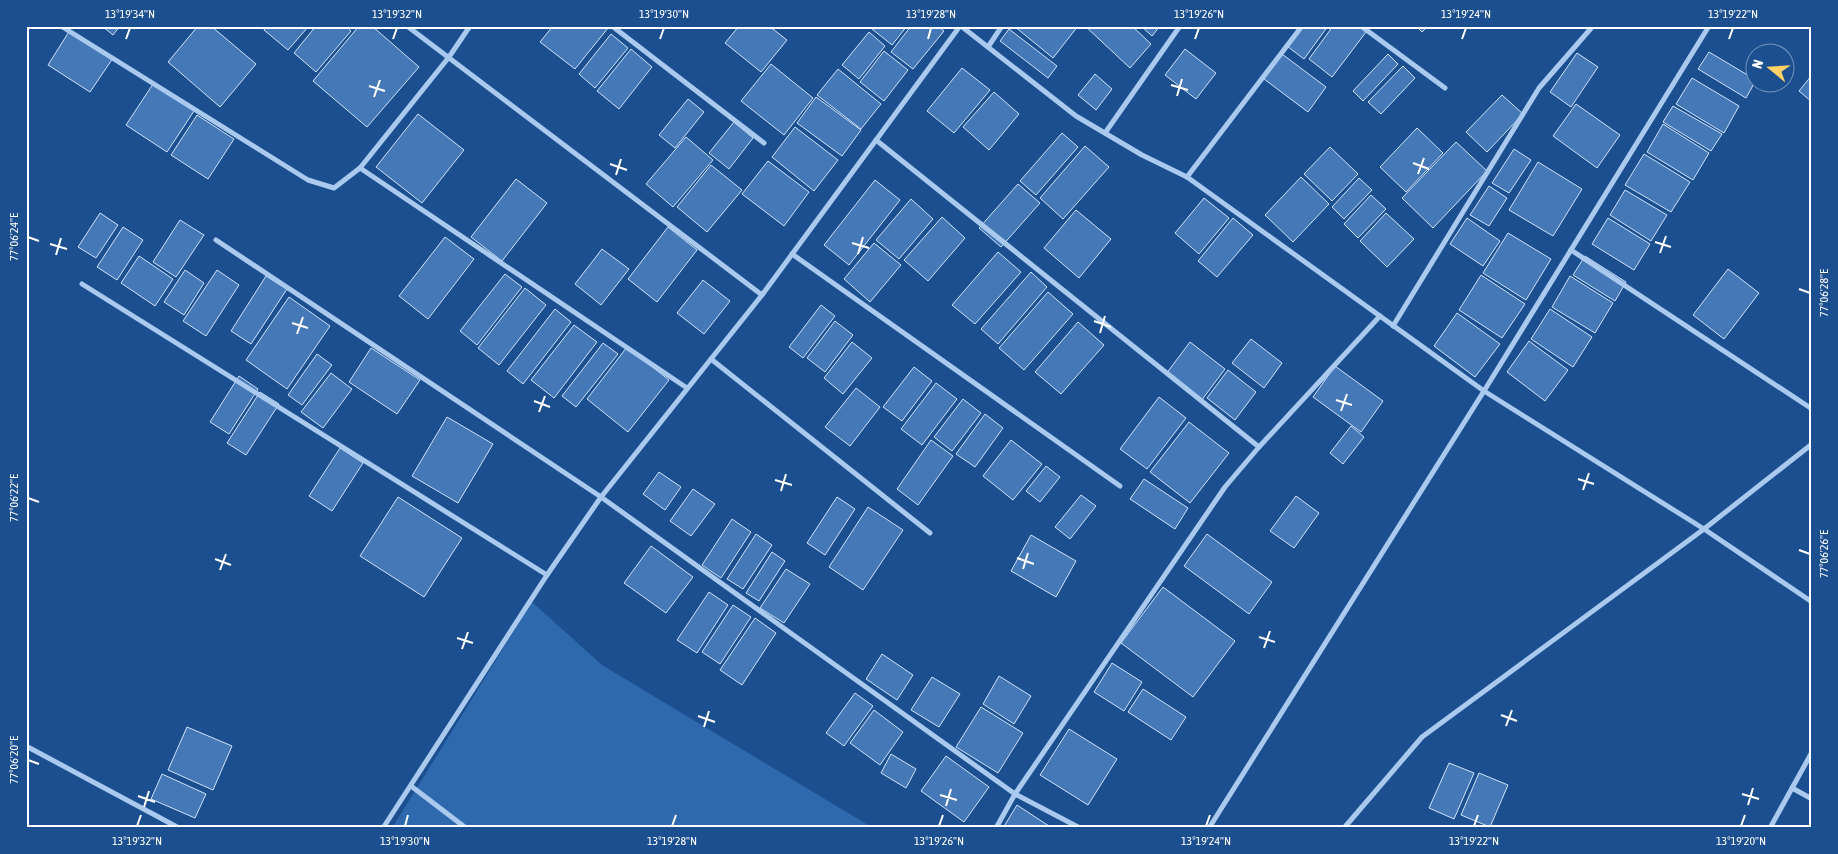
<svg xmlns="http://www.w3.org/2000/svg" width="1838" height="854" viewBox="0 0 1838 854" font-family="'Asap Condensed',sans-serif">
	<rect width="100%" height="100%" fill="#1b4f8f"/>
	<path fill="#2e69ad" d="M532 602 602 665 873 828H392Z"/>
	<g fill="#4478b7" stroke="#cfe3fa">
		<path d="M102 26H120L113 35Z"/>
		<path d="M198 26H211L256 64 220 107 168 62Z"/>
		<path d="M266 26H307L308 27 288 50 264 30Z"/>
		<path d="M316 26H346L351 31 316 72 294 53Z"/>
		<path d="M359 26H372L419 67 367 127 313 81Z"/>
		<path d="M553 26H606L608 28 575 69 540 42Z"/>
		<path d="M739 26H769L787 40 761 72 725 43Z"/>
		<path d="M874 26H907L892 45 872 29Z"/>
		<path d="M911 26H938L944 31 913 69 891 52Z"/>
		<path d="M1014 26H1078L1053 58Z"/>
		<path d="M1085 26H1132L1151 44 1130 68Z"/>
		<path d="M1141 26H1160L1152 36Z"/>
		<path d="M1301 26H1328L1304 59 1287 46Z"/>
		<path d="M1333 26H1359L1366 32 1332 77 1309 59Z"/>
		<path d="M1416 26H1428L1422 32Z"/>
		<path d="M1009 29 1057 66 1048 78 1000 41Z"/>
		<path d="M70 30 113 58 90 92 48 65Z"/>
		<path d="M869 32 885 46 859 79 842 65Z"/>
		<path d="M611 34 628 48 595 88 579 74Z"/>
		<path d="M631 49 652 67 619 109 597 91Z"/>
		<path d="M1185 49 1216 73 1196 99 1165 75Z"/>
		<path d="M884 51 908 70 884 101 860 82Z"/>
		<path d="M1709 52 1756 80 1746 98 1698 69Z"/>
		<path d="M1577 53 1598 67 1571 107 1550 92Z"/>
		<path d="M1282 54 1326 87 1308 112 1264 79Z"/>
		<path d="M1388 54 1398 64 1363 101 1353 91Z"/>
		<path d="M771 64 813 98 784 135 741 101Z"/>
		<path d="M1403 66 1415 78 1381 114 1368 102Z"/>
		<path d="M962 68 990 90 954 133 927 111Z"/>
		<path d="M838 69 881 104 861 129 817 95Z"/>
		<path d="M1095 74 1112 89 1096 110 1078 95Z"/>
		<path d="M1812 75V102L1799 91Z"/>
		<path d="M1692 78 1739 106 1724 133 1676 104Z"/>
		<path d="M153 84 194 111 167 152 126 125Z"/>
		<path d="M994 92 1019 114 989 150 963 127Z"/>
		<path d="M1502 95 1523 114 1487 152 1466 132Z"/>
		<path d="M816 97 861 130 842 156 797 123Z"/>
		<path d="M688 99 704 112 675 148 659 135Z"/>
		<path d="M1576 104 1620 135 1597 168 1553 136Z"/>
		<path d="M1673 106 1722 134 1711 151 1663 122Z"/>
		<path d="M418 114 464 150 422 203 376 167Z"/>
		<path d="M197 115 234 139 208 179 171 155Z"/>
		<path d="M734 122 753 138 729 169 709 153Z"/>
		<path d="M1663 124 1709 153 1693 180 1647 152Z"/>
		<path d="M795 127 838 160 814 191 772 157Z"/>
		<path d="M1417 128 1443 153 1406 192 1380 167Z"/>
		<path d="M1062 133 1078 147 1036 195 1020 181Z"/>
		<path d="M686 137 713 160 673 207 646 184Z"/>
		<path d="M1456 142 1487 171 1433 228 1402 198Z"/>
		<path d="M1085 146 1109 167 1063 219 1040 198Z"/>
		<path d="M1330 147 1358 174 1332 201 1304 174Z"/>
		<path d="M1514 149 1531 160 1509 193 1492 183Z"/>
		<path d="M1644 154 1690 182 1671 212 1625 185Z"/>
		<path d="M768 161 809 192 784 226 742 194Z"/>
		<path d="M1538 162 1582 189 1553 236 1509 210Z"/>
		<path d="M711 165 742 190 707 232 677 207Z"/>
		<path d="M1301 177 1329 204 1293 242 1265 215Z"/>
		<path d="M1359 178 1372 190 1344 219 1332 207Z"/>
		<path d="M516 179 547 203 502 261 471 237Z"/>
		<path d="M875 180 900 200 849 265 824 245Z"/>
		<path d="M1018 184 1040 203 1001 247 979 228Z"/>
		<path d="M1489 186 1507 198 1489 226 1470 215Z"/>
		<path d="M1625 190 1667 215 1651 241 1610 215Z"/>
		<path d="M1371 195 1386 209 1358 238 1344 224Z"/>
		<path d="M1204 198 1229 218 1199 254 1175 233Z"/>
		<path d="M911 199 933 219 899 259 876 240Z"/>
		<path d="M1076 210 1111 239 1079 278 1044 248Z"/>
		<path d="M100 213 118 225 96 258 78 247Z"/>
		<path d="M1386 213 1414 239 1387 267 1360 241Z"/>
		<path d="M942 217 965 238 928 281 904 260Z"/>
		<path d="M1233 218 1253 235 1217 277 1198 261Z"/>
		<path d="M1467 218 1500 241 1483 266 1450 244Z"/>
		<path d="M1608 218 1650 244 1634 270 1592 244Z"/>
		<path d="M180 220 204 235 176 277 153 262Z"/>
		<path d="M123 227 143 240 117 280 97 267Z"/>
		<path d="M668 227 697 250 657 302 628 279Z"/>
		<path d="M1508 233 1551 259 1526 300 1483 273Z"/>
		<path d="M445 237 474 259 428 319 399 296Z"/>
		<path d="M874 243 901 265 870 302 844 279Z"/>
		<path d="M602 249 629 269 601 305 575 284Z"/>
		<path d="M998 252 1021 272 975 324 952 305Z"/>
		<path d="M139 256 173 279 155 306 121 283Z"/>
		<path d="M1585 256 1626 282 1615 301 1573 275Z"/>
		<path d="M1728 269 1759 293 1724 339 1693 315Z"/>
		<path d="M185 270 204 283 184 315 164 302Z"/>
		<path d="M217 270 239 285 206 336 183 321Z"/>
		<path d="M1031 272 1047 287 998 344 981 329Z"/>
		<path d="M505 274 522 287 477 345 460 331Z"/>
		<path d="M1481 275 1525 304 1502 338 1459 310Z"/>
		<path d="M266 276 287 289 251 344 231 331Z"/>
		<path d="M1570 276 1613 303 1595 333 1552 307Z"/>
		<path d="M703 280 730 301 704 334 677 313Z"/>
		<path d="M525 288 546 305 499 365 478 348Z"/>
		<path d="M1048 292 1073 314 1024 370 999 348Z"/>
		<path d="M289 297 330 326 287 389 246 360Z"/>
		<path d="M821 305 835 316 803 358 789 347Z"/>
		<path d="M555 309 571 322 523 384 507 371Z"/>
		<path d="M1550 309 1592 337 1573 367 1531 339Z"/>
		<path d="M1457 313 1500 344 1475 377 1434 346Z"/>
		<path d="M835 321 853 335 825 372 807 358Z"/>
		<path d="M1078 322 1104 345 1061 394 1035 372Z"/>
		<path d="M574 325 597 342 554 398 531 380Z"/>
		<path d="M1251 339 1282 363 1264 388 1232 363Z"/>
		<path d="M1529 341 1568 370 1545 401 1507 372Z"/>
		<path d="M852 342 872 358 843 394 824 378Z"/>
		<path d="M1190 342 1225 369 1201 401 1166 374Z"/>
		<path d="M603 343 618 354 576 407 562 396Z"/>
		<path d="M627 347 669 380 628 432 587 399Z"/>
		<path d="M371 348 420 380 397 414 349 382Z"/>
		<path d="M317 354 332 365 302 405 288 395Z"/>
		<path d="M1335 366 1383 401 1361 432 1313 397Z"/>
		<path d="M914 367 932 381 902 421 883 407Z"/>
		<path d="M1228 370 1256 392 1235 420 1207 398Z"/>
		<path d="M331 373 352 389 323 428 301 412Z"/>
		<path d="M239 376 258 389 229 434 210 422Z"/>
		<path d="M936 383 957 399 922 445 901 429Z"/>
		<path d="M856 388 880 407 850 446 825 427Z"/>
		<path d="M260 392 279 404 246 455 227 443Z"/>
		<path d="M1159 397 1186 418 1147 469 1120 449Z"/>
		<path d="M963 399 981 413 952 451 934 437Z"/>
		<path d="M985 414 1003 428 975 467 956 454Z"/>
		<path d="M447 417 493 444 458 503 412 476Z"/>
		<path d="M1189 422 1229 453 1190 503 1150 472Z"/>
		<path d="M1351 426 1364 437 1343 464 1330 453Z"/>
		<path d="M931 440 953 456 918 505 897 489Z"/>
		<path d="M1011 440 1042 464 1013 500 983 476Z"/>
		<path d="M340 448 363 463 332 511 309 496Z"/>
		<path d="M1046 466 1060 477 1040 502 1026 491Z"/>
		<path d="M659 472 681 487 665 510 643 494Z"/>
		<path d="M1144 479 1188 508 1175 529 1130 499Z"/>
		<path d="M693 489 715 504 691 536 670 521Z"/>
		<path d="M1081 495 1096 506 1070 539 1055 527Z"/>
		<path d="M1296 496 1319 513 1294 548 1270 531Z"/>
		<path d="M398 497 462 538 424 597 360 556Z"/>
		<path d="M837 497 855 509 825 555 807 543Z"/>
		<path d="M868 507 903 530 863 590 829 567Z"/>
		<path d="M732 519 751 532 721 578 702 565Z"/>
		<path d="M756 534 772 545 743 589 727 579Z"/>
		<path d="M1207 534 1272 582 1249 614 1184 566Z"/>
		<path d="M1031 535 1076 561 1056 597 1011 571Z"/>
		<path d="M651 546 693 577 666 613 624 583Z"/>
		<path d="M772 552 785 561 759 601 746 593Z"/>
		<path d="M786 569 810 584 784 623 760 608Z"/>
		<path d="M1163 587 1235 641 1193 697 1121 643Z"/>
		<path d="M709 592 728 605 697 653 677 640Z"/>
		<path d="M733 605 751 617 720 664 702 652Z"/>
		<path d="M755 618 776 633 742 685 720 670Z"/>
		<path d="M882 654 913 675 897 700 866 679Z"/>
		<path d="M1112 663 1142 682 1124 711 1094 692Z"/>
		<path d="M999 676 1031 696 1014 724 983 704Z"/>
		<path d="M932 677 960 694 939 727 911 710Z"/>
		<path d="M1143 689 1186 717 1171 740 1128 712Z"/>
		<path d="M855 693 873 706 844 746 826 733Z"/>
		<path d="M981 707 1023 733 998 773 956 747Z"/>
		<path d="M874 710 903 732 880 765 850 743Z"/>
		<path d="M187 727 232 746 213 790 168 770Z"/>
		<path d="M1069 729 1117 759 1088 805 1040 775Z"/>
		<path d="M891 754 916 769 906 788 881 773Z"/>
		<path d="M946 756 989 787 964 822 921 791Z"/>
		<path d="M1449 763 1474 773 1454 819 1429 808Z"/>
		<path d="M1479 773 1508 785 1490 827 1461 815Z"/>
		<path d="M162 774 206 794 195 818 151 799Z"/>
		<path d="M1017 805 1052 828H1003Z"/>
	</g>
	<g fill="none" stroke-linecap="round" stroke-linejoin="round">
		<g stroke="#a9c9ee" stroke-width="5">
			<path d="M61 26 308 180 334 188 360 168 449 57 470 26"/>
			<path d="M407 26 762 295"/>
			<path d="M612 26 764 143"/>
			<path d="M961 26 1076 116 1142 155 1187 177 1484 391 1704 529 1812 602"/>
			<path d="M1361 26 1445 88"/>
			<path d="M988 47 1002 26"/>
			<path d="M1105 133 1180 26"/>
			<path d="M876 140 1259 447"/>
			<path d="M360 168 687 388"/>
			<path d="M1187 177 1302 26"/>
			<path d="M216 240 601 497 1015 794 996 828"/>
			<path d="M1571 250 1812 409"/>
			<path d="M792 254 1120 486"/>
			<path d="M82 284 547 575"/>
			<path d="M1393 326 1539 88 1593 26"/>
			<path d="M711 359 930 533"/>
			<path d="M26 746 179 828"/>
			<path d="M411 786 466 828"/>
			<path d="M1792 788 1812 799"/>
			<path d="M383 828 547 575 601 497 762 295 960 26"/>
			<path d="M1080 828 1015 794 1225 487 1259 447 1380 316"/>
			<path d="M1209 828 1484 391 1709 26"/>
			<path d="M1344 828 1422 737 1704 529 1812 444"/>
			<path d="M1770 828 1812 752"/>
		</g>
	</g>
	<path fill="none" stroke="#fff" stroke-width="2" d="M126 39 130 28M393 39 397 28M660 39 664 28M928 39 931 28M1195 39 1199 28M1462 39 1466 28M1729 39 1733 28M1171 85 1188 90M369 86 385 91M1177 96 1182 79M374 97 380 80M1413 163 1429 169M610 164 627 170M1418 174 1424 158M616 175 621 159M28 237 39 241M1655 242 1671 247M852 243 869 248M50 244 67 249M1660 253 1666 236M858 254 863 237M56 255 61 238M1799 289 1810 293M1094 321 1111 327M292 323 308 328M1100 333 1105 316M297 334 303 317M1336 400 1352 405M534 401 550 407M1341 411 1347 394M539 412 545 396M1578 479 1594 484M775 480 792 485M1583 490 1589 473M781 491 786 474M28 498 39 502M1799 550 1810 554M1017 558 1034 564M215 559 231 565M1023 569 1028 553M220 570 226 554M1259 637 1275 642M457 638 473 643M1264 648 1270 631M462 649 468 632M1501 715 1517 721M698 716 715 722M1506 726 1512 710M704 727 709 711M28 760 39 764M1742 794 1759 799M940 795 957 800M138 796 155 802M1748 805 1753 788M946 806 951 789M144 807 149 791M137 826 141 815M405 826 408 815M672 826 676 815M939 826 943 815M1206 826 1210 815M1474 826 1478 815M1741 826 1745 815"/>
	<rect width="1838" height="854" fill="none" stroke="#1b4f8f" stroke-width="55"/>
	<g transform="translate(1770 68) rotate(288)"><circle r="24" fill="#1b4f8f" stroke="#7695bc"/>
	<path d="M0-4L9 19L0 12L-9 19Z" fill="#ffd166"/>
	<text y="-8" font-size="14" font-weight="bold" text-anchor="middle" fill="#ffffff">N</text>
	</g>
	<rect x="28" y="28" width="1782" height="798" fill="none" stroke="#fff" stroke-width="2"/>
	<g font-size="12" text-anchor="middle" fill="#fff">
		<text x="130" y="18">13°19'34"N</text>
		<text x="397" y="18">13°19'32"N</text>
		<text x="664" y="18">13°19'30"N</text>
		<text x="931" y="18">13°19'28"N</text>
		<text x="1199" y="18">13°19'26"N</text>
		<text x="1466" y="18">13°19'24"N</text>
		<text x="1733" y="18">13°19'22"N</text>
		<text transform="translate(14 237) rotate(-90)" y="4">77°06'24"E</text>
		<text transform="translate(1824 293) rotate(-90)" y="4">77°06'28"E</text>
		<text transform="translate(14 498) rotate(-90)" y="4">77°06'22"E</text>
		<text transform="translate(1824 554) rotate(-90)" y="4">77°06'26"E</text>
		<text transform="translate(14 760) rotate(-90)" y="4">77°06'20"E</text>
		<text x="137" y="845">13°19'32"N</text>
		<text x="405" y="845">13°19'30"N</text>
		<text x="672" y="845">13°19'28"N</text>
		<text x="939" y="845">13°19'26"N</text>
		<text x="1206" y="845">13°19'24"N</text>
		<text x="1474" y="845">13°19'22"N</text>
		<text x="1741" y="845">13°19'20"N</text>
	</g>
</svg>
